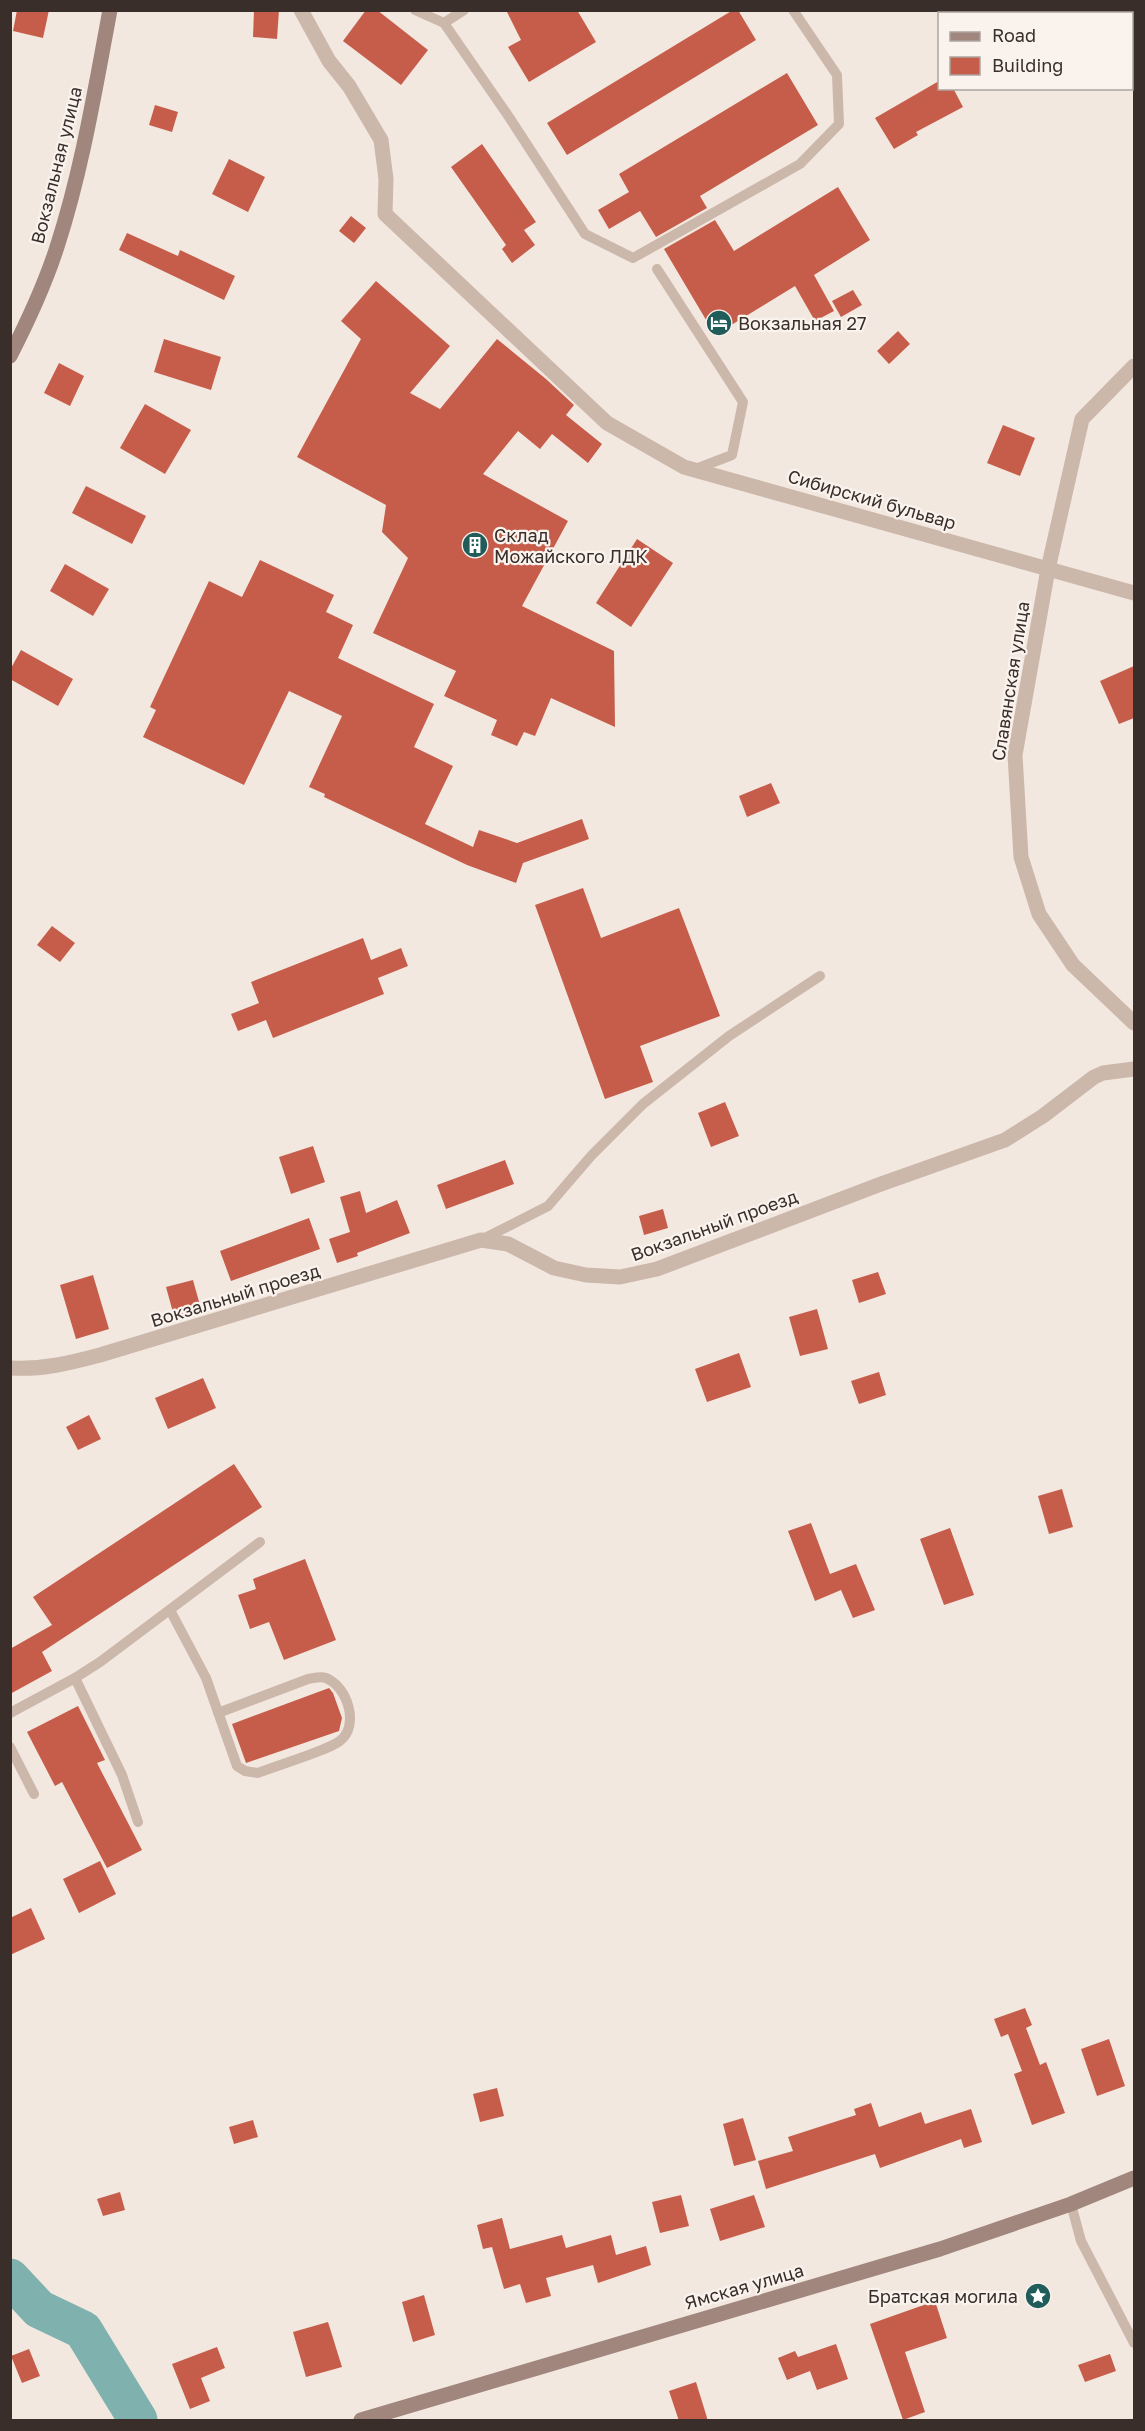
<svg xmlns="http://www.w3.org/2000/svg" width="1145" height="2431" viewBox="0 0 1145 2431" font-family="'Golos Text',sans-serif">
	<rect width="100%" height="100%" fill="#f3e8e0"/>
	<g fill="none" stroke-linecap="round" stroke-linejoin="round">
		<path stroke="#7fb1ae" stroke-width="39" d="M10 2278 39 2309 83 2330 138 2420"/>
	</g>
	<g fill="#c65d4b">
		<path d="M17 10H49L43 38 13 31Z"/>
		<path d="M254 10H279L277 39 253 37Z"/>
		<path d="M366 10H377L428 50 401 85 343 41Z"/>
		<path d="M506 10H577L596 42 529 82 508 47 521 40Z"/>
		<path d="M733 10H738L756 40 567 155 547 123Z"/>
		<path d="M787 73 818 125 700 196 707 208 656 237 640 211 609 229 598 210 629 192 619 174Z"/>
		<path d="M939 81V88H953L963 107 916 132 918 135 894 149 875 118Z"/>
		<path d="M155 105 178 112 172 132 149 125Z"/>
		<path d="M482 144 536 222 524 230 535 245 512 263 502 249 506 245 451 167Z"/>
		<path d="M229 159 265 177 248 212 212 194Z"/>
		<path d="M838 187 870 240 814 275 834 311 815 321 795 286 715 335 664 249 715 220 734 251Z"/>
		<path d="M351 216 366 228 354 243 339 231Z"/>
		<path d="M127 233 178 256 180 250 235 276 224 300 119 250Z"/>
		<path d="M376 281 450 346 410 393 440 409 497 339 546 379 574 405 566 415 602 444 588 463 552 434 540 449 518 431 483 474 568 521 522 606 614 651 615 727 551 698 535 736 524 732 517 746 491 735 497 720 444 696 456 671 373 633 408 558 382 532 386 505 297 457 361 339 341 321Z"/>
		<path d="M853 290 862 305 841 317 832 301Z"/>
		<path d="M898 331 910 344 889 364 877 351Z"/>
		<path d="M164 339 221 357 211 390 154 372Z"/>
		<path d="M59 363 84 376 70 406 44 393Z"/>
		<path d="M145 404 191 430 165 474 120 448Z"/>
		<path d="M1003 425 1035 438 1020 476 987 463Z"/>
		<path d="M86 486 146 516 132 544 72 513Z"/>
		<path d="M637 539 673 563 631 627 596 603Z"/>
		<path d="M260 560 334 595 326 612 353 625 338 658 434 704 414 747 453 766 425 824 473 847 479 830 517 843 582 819 589 839 523 863 516 883 467 865 324 797 325 794 309 787 342 716 289 691 244 785 143 737 156 710 150 707 209 581 242 597Z"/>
		<path d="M65 564 109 589 93 616 50 591Z"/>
		<path d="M21 650 73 679 58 706 10 679V670Z"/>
		<path d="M1134 666V718L1119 724 1100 681Z"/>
		<path d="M771 783 780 803 747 817 739 796Z"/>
		<path d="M583 888 601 938 679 908 720 1016 640 1046 653 1082 605 1099 535 905Z"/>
		<path d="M52 926 75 943 60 962 37 945Z"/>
		<path d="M363 938 371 960 401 948 408 966 378 978 384 994 273 1038 266 1020 238 1031 231 1014 259 1003 251 982Z"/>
		<path d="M725 1102 739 1136 711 1147 698 1113Z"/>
		<path d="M313 1146 325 1182 291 1194 279 1157Z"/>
		<path d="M505 1160 514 1184 446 1209 437 1185Z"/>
		<path d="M360 1191 366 1213 397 1200 410 1233 357 1253 358 1256 337 1263 329 1239 350 1232 340 1197Z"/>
		<path d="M663 1209 668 1228 644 1235 639 1216Z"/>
		<path d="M309 1218 320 1249 231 1281 220 1251Z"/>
		<path d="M878 1272 886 1294 859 1303 852 1280Z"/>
		<path d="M93 1275 109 1329 76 1339 60 1285Z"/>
		<path d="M193 1280 201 1309 174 1316 166 1287Z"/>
		<path d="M817 1309 828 1349 800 1356 789 1317Z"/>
		<path d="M739 1353 751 1387 707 1402 695 1369Z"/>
		<path d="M879 1372 886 1395 859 1404 851 1381Z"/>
		<path d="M203 1378 216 1408 168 1429 155 1398Z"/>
		<path d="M89 1415 101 1439 78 1450 66 1427Z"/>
		<path d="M234 1464 262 1507 42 1652 52 1671 10 1694V1649L52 1625 33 1597Z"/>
		<path d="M1062 1489 1073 1527 1049 1534 1038 1496Z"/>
		<path d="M811 1523 830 1574 856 1564 875 1610 853 1618 841 1590 815 1601 788 1531Z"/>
		<path d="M950 1528 974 1595 944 1605 920 1539Z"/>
		<path d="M305 1559 336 1640 284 1660 269 1622 250 1629 238 1595 256 1589 253 1579Z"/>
		<path d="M329 1688 333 1693 342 1718 339 1731 246 1763 232 1724Z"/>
		<path d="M78 1706 105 1760 97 1763 142 1850 107 1868 62 1782 55 1786 27 1732Z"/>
		<path d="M100 1861 116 1894 79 1913 63 1879Z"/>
		<path d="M31 1908 45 1939 10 1955V1918Z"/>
		<path d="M1025 2008 1032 2025 1026 2028 1040 2065 1046 2062 1065 2113 1032 2125 1014 2074 1022 2071 1008 2034 1001 2037 994 2019Z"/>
		<path d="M1109 2039 1125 2086 1097 2096 1081 2049Z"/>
		<path d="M497 2088 504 2116 480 2122 473 2094Z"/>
		<path d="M871 2103 879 2127 921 2112 925 2124 971 2109 982 2142 964 2148 961 2139 880 2168 875 2154 766 2189 758 2161 793 2151 788 2137 856 2115 854 2109Z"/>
		<path d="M743 2118 756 2160 734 2166 723 2124Z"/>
		<path d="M253 2120 258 2137 234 2144 229 2127Z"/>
		<path d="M120 2192 125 2210 103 2216 97 2199Z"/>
		<path d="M681 2195 689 2226 660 2233 652 2202Z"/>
		<path d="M754 2195 765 2227 720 2241 710 2209Z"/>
		<path d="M502 2218 510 2249 562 2235 566 2248 611 2235 616 2255 646 2246 651 2265 598 2283 593 2265 546 2278 551 2296 526 2303 520 2284 504 2289 492 2247 483 2249 477 2225Z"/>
		<path d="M424 2295 435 2335 413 2342 402 2302Z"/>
		<path d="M935 2301 947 2338 905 2352 925 2412 903 2420 870 2324Z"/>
		<path d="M328 2322 342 2367 306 2377 293 2332Z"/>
		<path d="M836 2344 848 2379 817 2390 810 2371 787 2380 778 2358 795 2351 798 2357Z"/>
		<path d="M217 2347 225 2368 201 2378 210 2401 190 2409 172 2364Z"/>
		<path d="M29 2349 40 2376 22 2383 11 2356Z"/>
		<path d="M1110 2354 1116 2371 1085 2382 1078 2365Z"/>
		<path d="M696 2382 708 2421H679L669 2391Z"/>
	</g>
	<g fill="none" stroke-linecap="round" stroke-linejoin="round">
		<g stroke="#ccb7ab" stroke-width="10">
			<path d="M415 10 444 23 509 117 585 234 633 258 800 164 839 124 837 75 793 10"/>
			<path d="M444 23 464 10"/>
			<path d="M657 269 743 402 732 455 693 470"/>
			<path d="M481 1240 548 1206 591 1156 643 1104 729 1036 820 976"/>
			<path d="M170 1610 206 1678 237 1766 245 1771 258 1773C275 1766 330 1750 341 1740 359 1725 348 1687 326 1678 321 1676 314 1678 308 1679L218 1713"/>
			<path d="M75 1678 122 1775 138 1822"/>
			<path d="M10 1713 75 1678 100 1662 260 1542"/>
			<path d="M10 1747 34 1794"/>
			<path d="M1071 2204 1081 2241 1134 2343"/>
		</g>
		<g stroke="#ccb7ab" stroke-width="15">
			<path d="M301 10 329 61 349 86 381 140 386 179 385 214 607 423 684 467 1134 593"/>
			<path d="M1134 366 1082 419 1048 569 1015 755 1021 857 1039 914 1073 965 1134 1023"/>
			<path d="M10 1368C42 1370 70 1363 100 1355L481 1240 508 1244 554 1268 586 1275 620 1277 657 1269 881 1184 1005 1140 1043 1116 1094 1077 1103 1073 1134 1069"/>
		</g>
		<g stroke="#a0867c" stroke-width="15">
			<path d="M10 356C28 321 45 284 57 247 82 170 95 90 110 10"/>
			<path d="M361 2420 940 2249 1071 2204 1134 2178"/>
		</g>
	</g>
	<defs>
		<g id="hotel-disc" transform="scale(1.35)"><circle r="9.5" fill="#1f5c5a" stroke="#faf3ed"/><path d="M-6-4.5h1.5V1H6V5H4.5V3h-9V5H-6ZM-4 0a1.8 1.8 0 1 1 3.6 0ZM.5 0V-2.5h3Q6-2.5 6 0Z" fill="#fff"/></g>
		<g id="building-disc" transform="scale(1.35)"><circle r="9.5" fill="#1f5c5a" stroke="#faf3ed"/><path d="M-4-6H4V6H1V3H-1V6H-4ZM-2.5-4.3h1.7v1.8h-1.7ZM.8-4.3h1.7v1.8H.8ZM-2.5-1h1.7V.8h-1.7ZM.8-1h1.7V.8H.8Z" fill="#fff"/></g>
		<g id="sight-disc" transform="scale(1.35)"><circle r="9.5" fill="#1f5c5a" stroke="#faf3ed"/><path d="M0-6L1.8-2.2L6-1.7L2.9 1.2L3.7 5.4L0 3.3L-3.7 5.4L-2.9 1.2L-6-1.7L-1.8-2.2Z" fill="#fff"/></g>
	</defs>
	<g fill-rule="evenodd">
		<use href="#hotel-disc" x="719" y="323"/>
		<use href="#building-disc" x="475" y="545"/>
		<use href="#sight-disc" x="1038" y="2296"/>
	</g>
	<g text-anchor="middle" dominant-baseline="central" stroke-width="4.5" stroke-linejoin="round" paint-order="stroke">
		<g font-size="18" fill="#3a2e2a" stroke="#faf3ed">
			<text transform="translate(56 165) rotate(-76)">Вокзальная улица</text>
			<text transform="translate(872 499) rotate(16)">Сибирский бульвар</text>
			<text transform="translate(1010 681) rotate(-81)">Славянская улица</text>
			<text transform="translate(714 1225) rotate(-20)">Вокзальный проезд</text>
			<text transform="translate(235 1295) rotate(-17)">Вокзальный проезд</text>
			<text transform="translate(744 2286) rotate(-16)">Ямская улица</text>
		</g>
		<g font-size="18" fill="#3a2e2a" stroke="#faf3ed" text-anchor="start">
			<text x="738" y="323">Вокзальная 27</text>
			<text x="494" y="535">Склад<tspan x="494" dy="21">Можайского ЛДК</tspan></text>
			<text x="1018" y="2296" text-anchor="end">Братская могила</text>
		</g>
	</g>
	<rect width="1145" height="2431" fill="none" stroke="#3a2e2a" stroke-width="24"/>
	<rect x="938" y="12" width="195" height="78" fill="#faf3ed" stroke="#ada49f" stroke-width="1.5"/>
	<rect x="950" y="32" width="30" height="9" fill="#a0867c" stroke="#ada49f" stroke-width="1.5"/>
	<text x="992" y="42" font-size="18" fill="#3a2e2a">Road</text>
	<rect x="950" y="57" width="30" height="18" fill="#c65d4b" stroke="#ada49f" stroke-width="1.5"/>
	<text x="992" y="72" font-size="18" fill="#3a2e2a">Building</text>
</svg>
